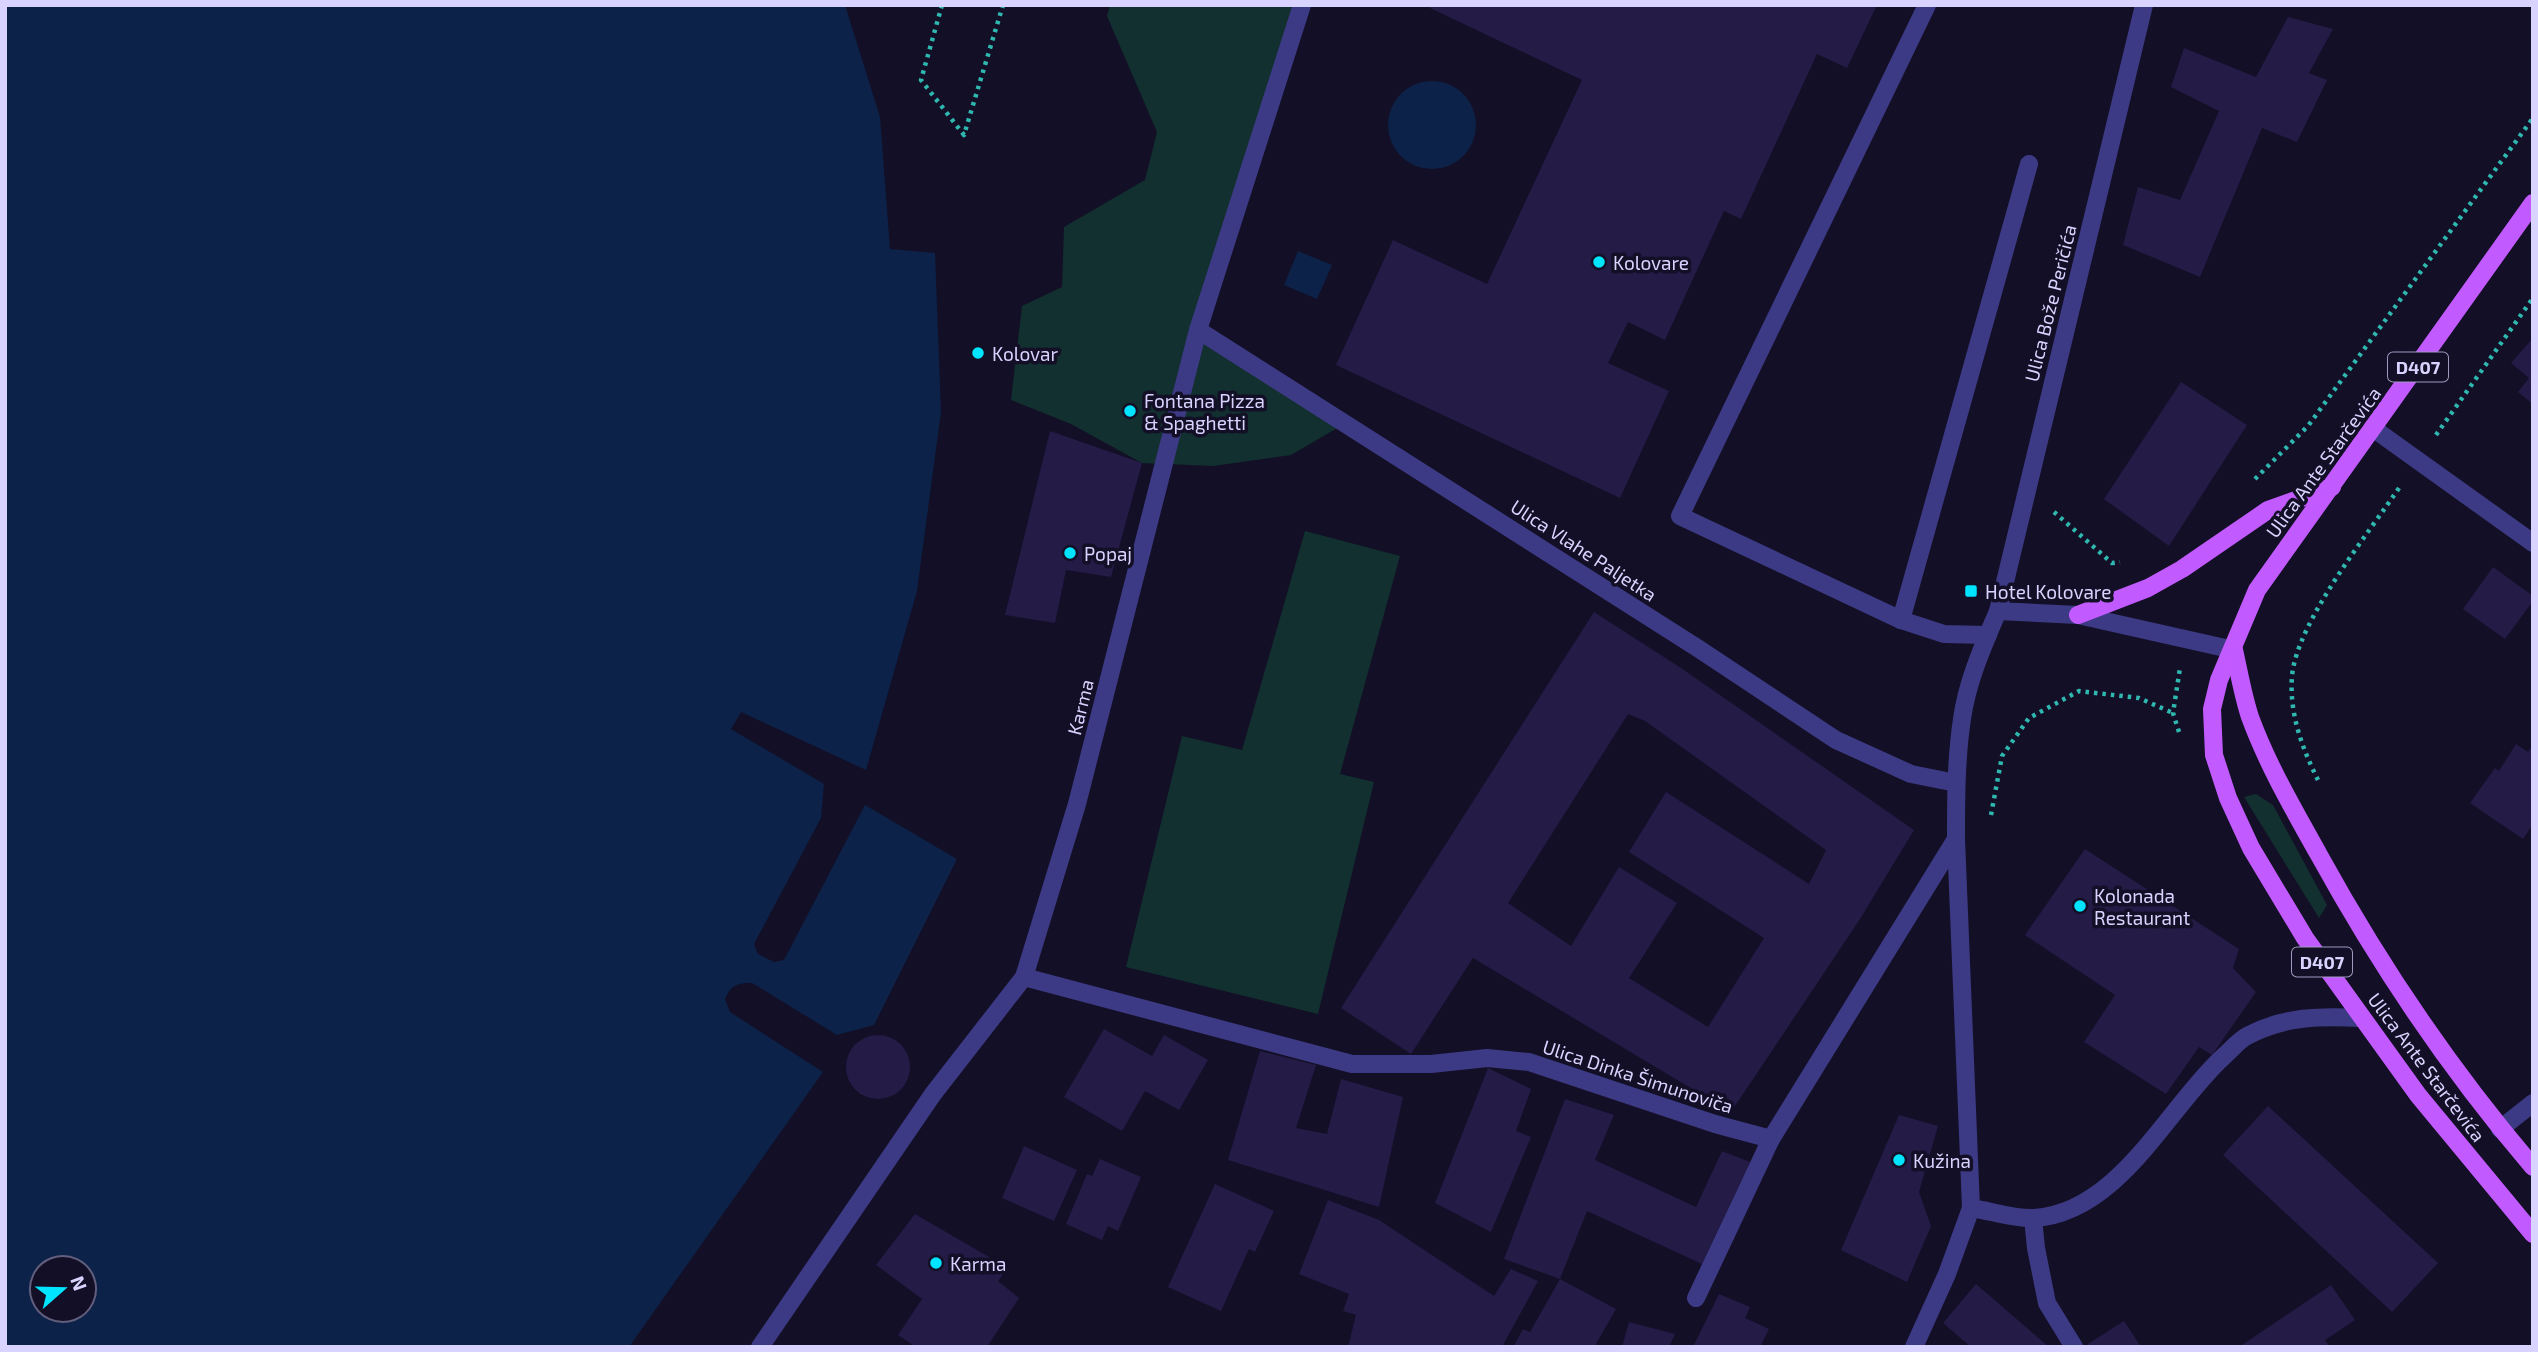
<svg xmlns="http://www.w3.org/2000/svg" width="2538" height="1352" viewBox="0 0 2538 1352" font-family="'Exo 2',sans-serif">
	<rect width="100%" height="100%" fill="#130f26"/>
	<g fill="#12302f">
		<path d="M1110 5H1304L1198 330 1346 423 1291 455 1213 466 1142 463 1071 424 1011 400 1022 306 1062 287 1064 227 1145 180 1157 132 1107 16Z"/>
		<path d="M1305 531 1400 556 1340 774 1374 782 1318 1014 1126 967 1182 736 1242 750Z"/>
		<path d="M2256 794 2273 805 2327 905 2319 918 2244 797Z"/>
	</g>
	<g fill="#0c2248" fill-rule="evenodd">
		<path d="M5 5H845L880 117 890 249 935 253 941 412 917 591 866 770 741 712 731 729 824 784 821 818 754 944 758 954 774 962 784 960 865 805 957 859 874 1025 837 1035 752 983C737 983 731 985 725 999L730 1012 823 1072 629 1347H5ZM42 1268H84V1310H42Z"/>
		<circle cx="1432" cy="125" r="44"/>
		<path d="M1298 251 1332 265 1317 299 1284 285Z"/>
	</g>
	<g fill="#241b47" fill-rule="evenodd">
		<path d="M1431 5H1877L1847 68 1817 54 1741 219 1724 211 1665 340 1628 322 1608 363 1669 391 1620 498 1336 365 1393 240 1487 284 1582 80 1430 8Z"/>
		<path d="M2288 17 2333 29 2309 73 2327 80 2297 142 2262 128 2200 277 2123 245 2138 187 2180 200 2219 111 2171 87 2184 48 2256 77Z"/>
		<path d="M2533 338V404L2518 392 2529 378 2511 363Z"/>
		<path d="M2181 382 2247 425 2169 546 2104 499Z"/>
		<path d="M1050 431 1142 463 1111 577 1066 570 1055 623 1005 615Z"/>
		<path d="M2493 567 2533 596V601L2505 639 2463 609Z"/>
		<path d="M1594 612 1681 668 1914 830 1860 919 1731 1112 1473 958 1411 1054 1341 1008ZM1628 714 1645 721 1826 850 1809 884 1666 792 1629 852 1764 938 1708 1027 1629 978 1677 903 1619 867 1571 946 1508 903Z"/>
		<path d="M2516 744 2528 752 2533 745V824L2523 839 2470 803 2495 768 2499 771Z"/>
		<path d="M2085 849 2239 949 2233 968 2256 992 2212 1055 2199 1047 2166 1094 2084 1042 2115 995 2025 935Z"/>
		<path d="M1104 1029 1152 1056 1164 1035 1208 1060 1179 1110 1145 1091 1122 1131 1064 1097Z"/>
		<circle cx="878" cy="1067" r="32"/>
		<path d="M1260 1051 1316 1065 1296 1128 1327 1134 1341 1079 1403 1097 1379 1207 1228 1160Z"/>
		<path d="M1488 1068 1531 1089 1516 1131 1531 1137 1491 1232 1435 1203Z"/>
		<path d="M1565 1099 1614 1115 1595 1160 1696 1207 1722 1151 1750 1162 1702 1264 1587 1211 1560 1279 1504 1259Z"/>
		<path d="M2268 1106 2438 1263 2392 1312 2223 1155Z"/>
		<path d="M1899 1115 1938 1126 1919 1192 1931 1226 1907 1282 1841 1250Z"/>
		<path d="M1024 1146 1077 1170 1054 1221 1002 1198Z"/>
		<path d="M1100 1159 1141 1177 1118 1231 1108 1226 1102 1240 1066 1224 1087 1174 1092 1176Z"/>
		<path d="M1215 1184 1274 1211 1255 1252 1249 1249 1221 1311 1168 1287Z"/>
		<path d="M1328 1200 1379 1220 1494 1296 1511 1269 1538 1281 1502 1347H1348L1356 1315 1343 1311 1349 1294 1299 1274Z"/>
		<path d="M915 1214 1008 1268 998 1281 1019 1298 987 1347H916L898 1335 922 1299 876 1265Z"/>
		<path d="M1560 1279 1616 1309 1596 1344 1600 1347H1513L1523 1329 1530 1332Z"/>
		<path d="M1976 1284 2049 1347H1971L1943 1323Z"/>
		<path d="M2331 1285 2355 1320 2325 1340 2330 1347H2239Z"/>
		<path d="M1719 1294 1750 1307 1745 1318 1769 1329 1760 1347H1693Z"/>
		<path d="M2124 1321 2141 1347H2090L2088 1344Z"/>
		<path d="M1629 1322 1675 1334 1669 1347H1622Z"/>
	</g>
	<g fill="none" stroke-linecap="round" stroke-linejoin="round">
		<g stroke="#2fb8b0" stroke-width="4.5" stroke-dasharray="3.5 5" stroke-linecap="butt">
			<path d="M942 5 921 80 964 135 1003 5"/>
			<path d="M2436 435 2533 298"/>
			<path d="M2255 479 2308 426 2533 118"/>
			<path d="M2054 512 2112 563 2120 562"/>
			<path d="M2179 732 2173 713 2180 668"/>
			<path d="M2318 780C2302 748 2289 713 2292 676 2297 621 2369 533 2401 485"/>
			<path d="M1991 815 2002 756 2029 718 2079 691 2139 698 2173 713"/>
		</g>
		<g stroke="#3d3a85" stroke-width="18">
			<path d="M1927 5 1680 516 1901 620 1944 634 1988 635"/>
			<path d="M1198 330 1699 649 1836 740 1911 774 1956 783"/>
			<path d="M2374 429 2533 543"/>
			<path d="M1998 611 2078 615 2234 650"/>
			<path d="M1901 620 2029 164"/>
			<path d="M1024 977 1352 1064H1431L1487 1058 1529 1062 1715 1124 1771 1139"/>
			<path d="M2500 1129 2533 1103"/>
			<path d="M1971 1208C1991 1211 2014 1219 2034 1218 2119 1213 2168 1107 2223 1057 2231 1050 2239 1040 2247 1036 2284 1016 2321 1016 2361 1018"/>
			<path d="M2033 1218 2036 1248 2047 1303 2074 1347"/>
			<path d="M1696 1298 1771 1139 1956 839"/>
			<path d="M760 1347 933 1094 1024 977 1077 804 1198 330 1302 5"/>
			<path d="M1914 1347 1947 1274 1971 1208 1956 839C1956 799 1956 759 1962 719 1967 682 1983 646 1998 611L2144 5"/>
		</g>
		<g stroke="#c25bff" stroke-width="18">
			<path d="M2533 203 2257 590 2219 680 2212 709 2214 755 2228 798 2251 848 2305 938 2418 1095 2533 1234"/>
			<path d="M2078 615 2148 588 2182 569 2268 510 2332 487"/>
			<path d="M2234 650C2239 672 2243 696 2250 717 2268 766 2294 810 2319 855 2380 966 2451 1071 2533 1167"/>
		</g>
	</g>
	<g fill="#00e5ff" stroke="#130f26" stroke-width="2.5">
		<circle cx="1599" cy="262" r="7"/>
		<circle cx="978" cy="353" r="7"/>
		<circle cx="1130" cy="411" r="7"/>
		<circle cx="1070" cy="553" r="7"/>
		<rect x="1964" y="584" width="14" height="14" rx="3.5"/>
		<circle cx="2080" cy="906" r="7"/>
		<circle cx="1899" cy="1160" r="7"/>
		<circle cx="936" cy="1263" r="7"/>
	</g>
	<g text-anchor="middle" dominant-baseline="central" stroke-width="7" stroke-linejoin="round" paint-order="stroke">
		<g fill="#130f26" stroke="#9e99be" stroke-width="2">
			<rect x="2388" y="352.5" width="60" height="29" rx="5"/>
			<rect x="2292" y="947.5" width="60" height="29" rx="5"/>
		</g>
		<g font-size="18" font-weight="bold" fill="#d9d4ff">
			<text x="2418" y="367">D407</text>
			<text x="2322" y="962">D407</text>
		</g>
		<g font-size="19" fill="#d9d4ff" stroke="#130f26" text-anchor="start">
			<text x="1613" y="262">Kolovare</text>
			<text x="992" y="353">Kolovar</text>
			<text x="1144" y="400">Fontana Pizza<tspan x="1144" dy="22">&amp; Spaghetti</tspan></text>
			<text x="1084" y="553">Popaj</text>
			<text x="1985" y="591">Hotel Kolovare</text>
			<text x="2094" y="895">Kolonada<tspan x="2094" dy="22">Restaurant</tspan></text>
			<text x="1913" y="1160">Kužina</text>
			<text x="950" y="1263">Karma</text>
		</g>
		<g font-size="19" fill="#d9d4ff" stroke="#130f26">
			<text transform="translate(2050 303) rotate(-76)">Ulica Bože Peričića</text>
			<text transform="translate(2323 462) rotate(-54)">Ulica Ante Starčevića</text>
			<text transform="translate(1584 550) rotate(33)">Ulica Vlahe Paljetka</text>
			<text transform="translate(1080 707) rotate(-76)">Karma</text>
			<text transform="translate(2427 1067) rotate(53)">Ulica Ante Starčevića</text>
			<text transform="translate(1638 1076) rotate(18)">Ulica Dinka Šimunoviča</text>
		</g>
	</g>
	<rect width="2538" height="1352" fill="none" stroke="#d9d4ff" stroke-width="14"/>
	<g transform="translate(63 1289) rotate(70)"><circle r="33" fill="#130f26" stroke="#625e7d" stroke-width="2"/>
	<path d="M0-5L12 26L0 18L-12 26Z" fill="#00e5ff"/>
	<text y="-10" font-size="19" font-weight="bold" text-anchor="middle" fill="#d9d4ff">N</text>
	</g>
</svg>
